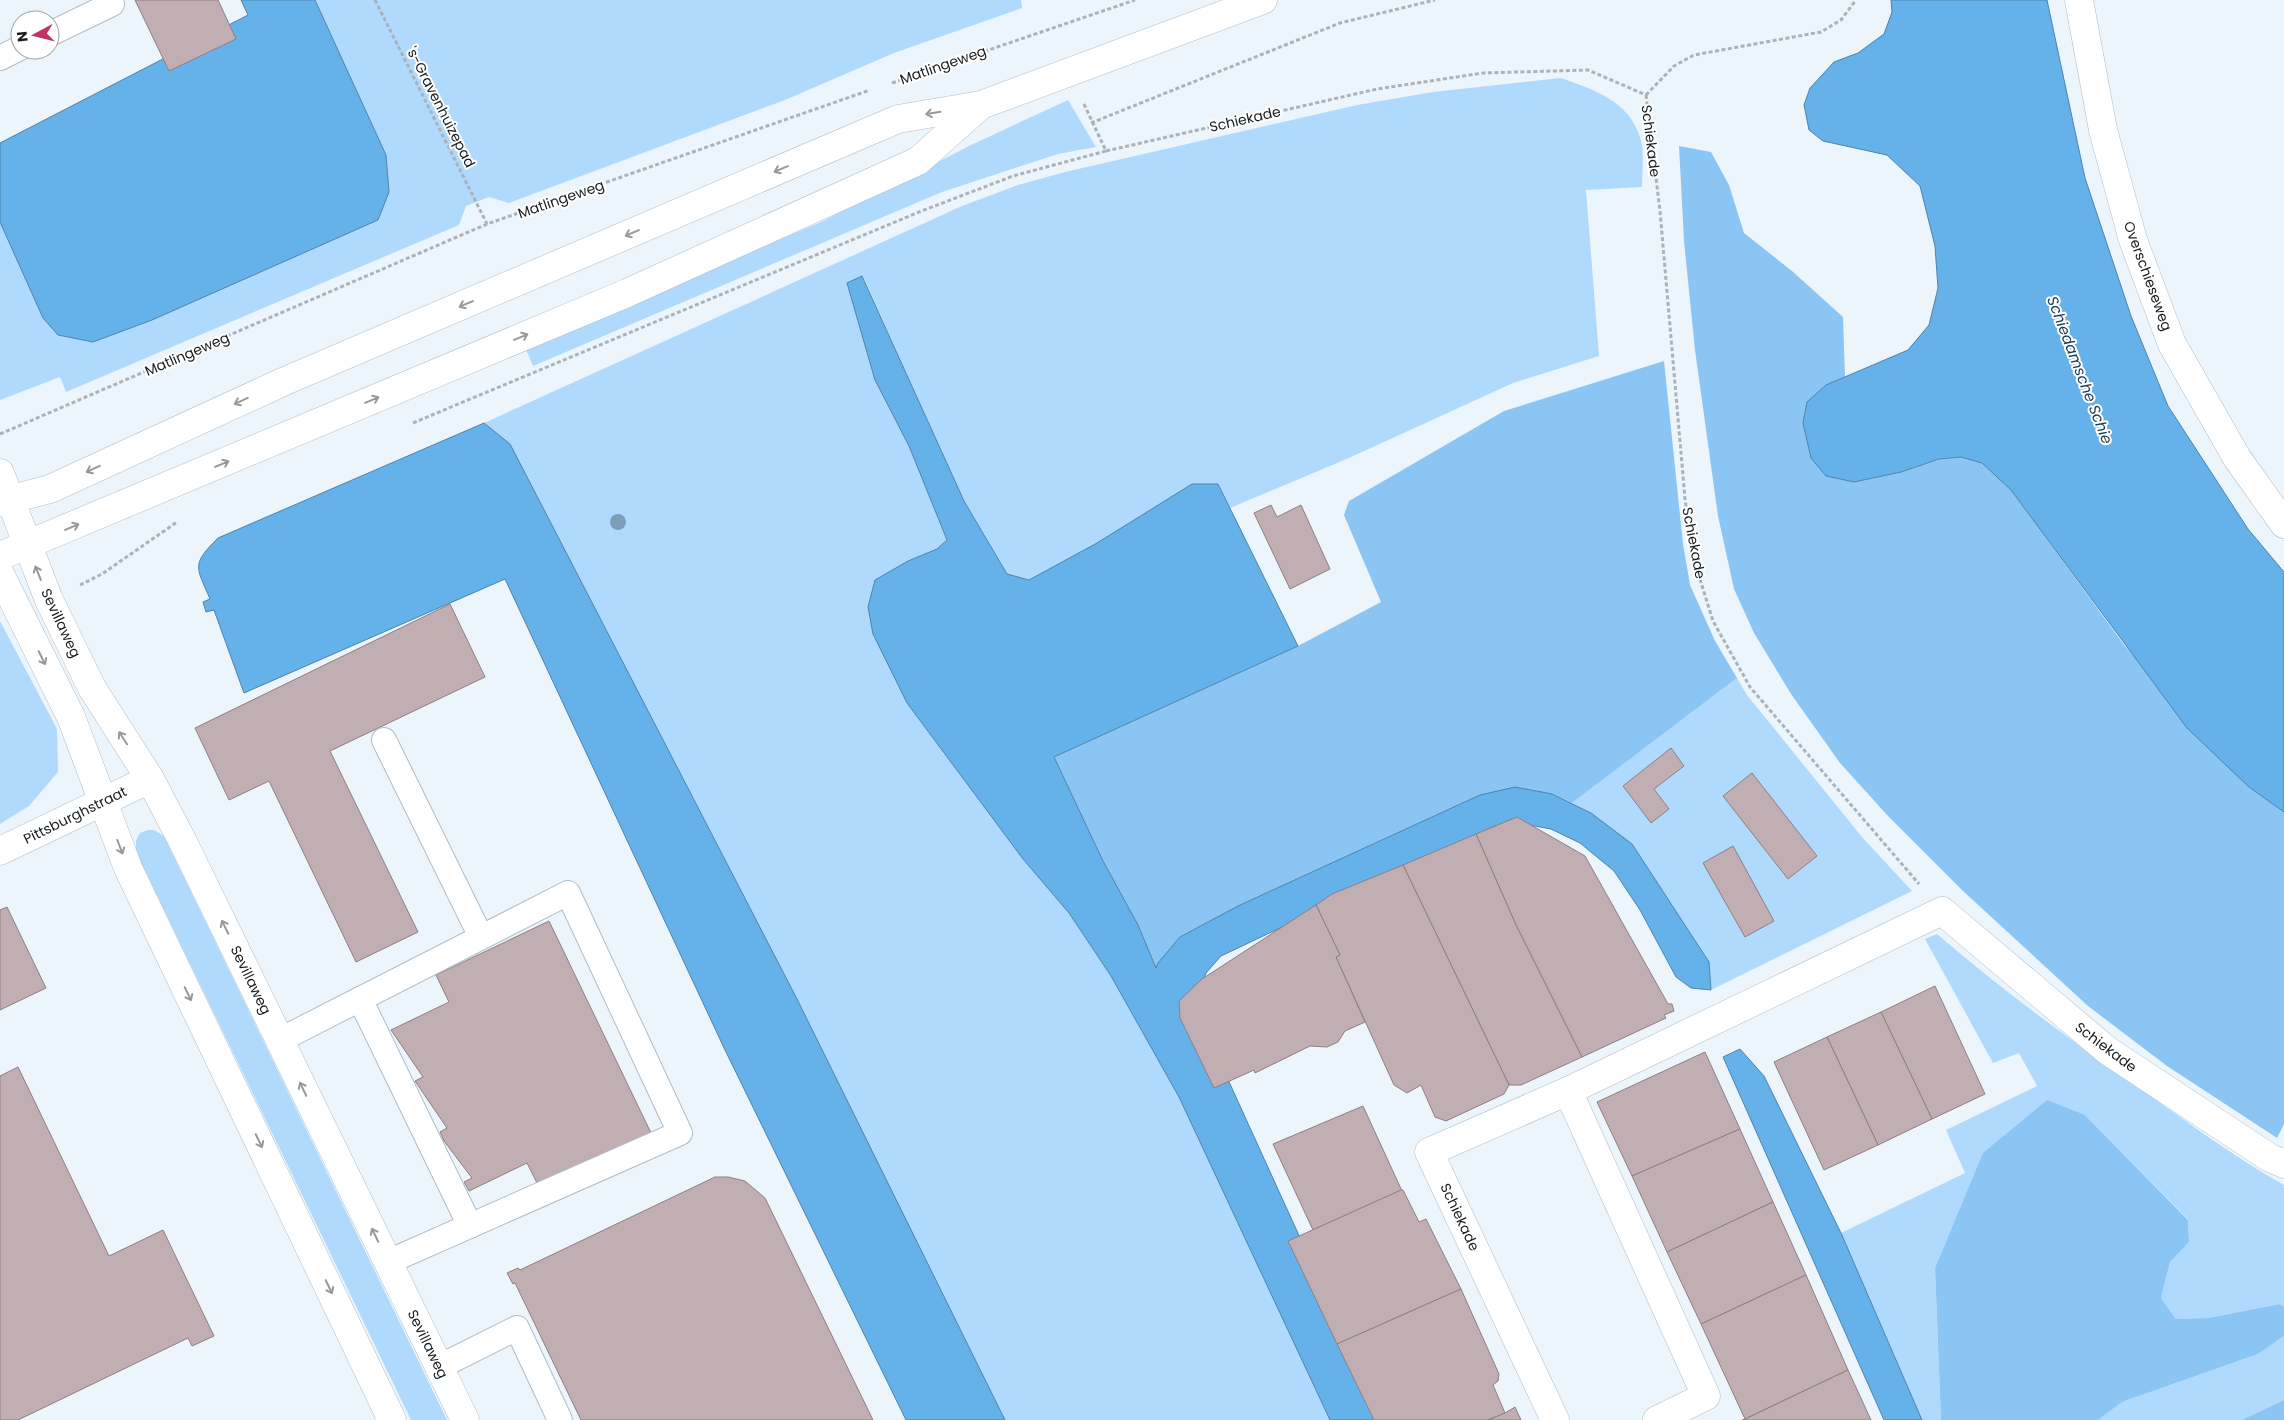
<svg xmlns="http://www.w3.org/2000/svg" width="2284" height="1420" viewBox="0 0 2284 1420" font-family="Poppins,sans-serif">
	<rect width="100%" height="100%" fill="#edf5fc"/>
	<g fill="#afdafd">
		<path d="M315 0H1021L1022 8 894 53 785 100 509 203 489 197 466 206 459 225 66 392 60 377 0 400V222L43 318 58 335 93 342 152 320 378 220 386 155Z"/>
		<path d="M1561 78C1594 90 1628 100 1640 137 1645 151 1642 172 1642 187L1586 190 1599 356 1513 383 1349 458 1230 508 1218 484 1097 543 1029 580 1007 574 964 501 863 276 875 380 909 446 947 541 937 549 908 561 873 634 907 703 1023 859 1069 913 1111 976 1179 1097 1330 1420H1005L797 999 510 444 484 423 962 206 1018 185 1065 172 1357 105 1433 92Z"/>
		<path d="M1068 100 1096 147 1058 154 942 192 533 366 525 347 821 222 971 145Z"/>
		<path d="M0 621 57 729 58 772 29 806 0 824Z"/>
		<path d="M1737 678 1747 695 1862 837 1912 891 1711 990 1709 962 1591 813 1572 803Z"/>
		<path d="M148 830H154L164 836 447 1420H411L136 852V841L140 833Z"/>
		<path d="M1937 934C2002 990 2072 1041 2142 1090 2189 1123 2234 1157 2284 1185V1307L2280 1304 2208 1318 2176 1319 2161 1298 2170 1262 2189 1242 2188 1219 2085 1115 1983 1154 1935 1268 1941 1420H1922L1841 1233 1965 1173 1946 1130 2037 1086 2019 1053 1993 1063 1925 939Z"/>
		<path d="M2284 1336V1400L2243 1420H2098L2122 1402 2258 1354Z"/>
	</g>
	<g fill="#8ac5f3">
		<path d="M1679 146 1711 152 1729 185 1744 233 1792 271 1843 317 1845 377 1826 385 1854 482 1901 472 1939 459 1961 457 1982 463 2011 490 2124 645 2249 787 2284 812V1124L2277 1138 2167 1066 2088 1006 1963 891 1888 816 1840 763 1791 694 1754 633 1734 589 1718 516 1695 350 1684 241Z"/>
		<path d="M1664 361 1683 544 1690 585 1715 641 1737 678 1572 803 1552 794 1480 795 1238 906 1180 937 1156 969 1138 925 1103 861 1054 757 1298 646 1381 602 1344 515 1349 501 1504 411Z"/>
		<path d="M2047 1100 2085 1115 2188 1220 2189 1242 2170 1262 2161 1298 2176 1319 2208 1318 2280 1304 2284 1307V1336L2258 1354 2122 1402 2098 1420H1941L1935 1268 1983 1153Z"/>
		<path d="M2284 1400V1420H2242Z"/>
	</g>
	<g fill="#65b1e9" stroke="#4d84ac">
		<path d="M241 0H315L386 155 389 192 378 220 152 320 93 342 58 335 43 318 0 222V143L248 15Z"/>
		<path d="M1891 0H2047L2085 178 2131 316 2168 406 2248 529 2284 572V812L2249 787 2187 728 2011 490 1982 463 1961 457 1939 459 1901 472 1854 482 1826 476 1811 458 1803 423 1807 402 1826 385 1908 350 1929 325 1938 288 1935 246 1920 186 1887 155 1823 141 1809 130 1804 105 1810 88 1834 62 1858 53 1884 34 1892 12Z"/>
		<path d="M862 276 964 501 1007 574 1029 580 1097 543 1192 484H1218L1298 646 1054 757 1103 861 1138 925 1156 968 1158 963 1180 937 1238 906 1480 795 1515 787 1552 794 1591 813 1632 844 1709 962 1711 990 1691 988 1676 977 1640 910 1614 871 1580 843 1551 829 1524 824 1495 826 1221 956 1206 973 1200 990 1220 1062 1383 1420H1330L1179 1097 1111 976 1069 913 1023 859 907 703 873 634 868 607 875 580 908 561 937 549 947 540 909 446 875 380 847 283Z"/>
		<path d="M484 423 510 444 797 999 1005 1420H906L725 1050 505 579 244 693 214 610 206 612 203 602 210 599C196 566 191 565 218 538Z"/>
		<path d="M1740 1049 1764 1076 1841 1233 1922 1420H1884L1723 1057Z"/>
	</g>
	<g fill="#c1aeb2" stroke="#8f7e81">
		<path d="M135 0H218L236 39 169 71Z"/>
		<path d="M1271 505 1277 517 1301 505 1330 569 1290 589 1254 513Z"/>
		<path d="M450 604 485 677 330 751 418 932 356 962 269 781 229 800 195 728Z"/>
		<path d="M1671 748 1684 766 1654 789 1669 809 1651 823 1623 786Z"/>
		<path d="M1752 773 1817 856 1788 879 1723 796Z"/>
		<path d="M1517 817 1585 856 1668 1004H1672L1674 1011 1664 1015 1666 1018 1582 1057 1516 925 1476 834Z"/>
		<path d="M1476 834 1516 925 1582 1057 1521 1085H1509L1403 865Z"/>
		<path d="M1733 846 1774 921 1745 937 1703 863Z"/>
		<path d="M1403 865 1509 1085 1504 1094 1446 1121 1435 1117 1421 1085 1407 1093 1394 1085 1336 957 1340 955 1316 905 1332 894Z"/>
		<path d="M1316 905 1340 955 1336 957 1365 1022 1345 1031 1338 1042 1327 1047 1310 1046 1255 1073 1254 1070 1214 1088 1180 1018 1179 1001 1202 979Z"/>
		<path d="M7 907 46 988 0 1010V910Z"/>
		<path d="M549 921 652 1135 540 1189 527 1163 469 1191 464 1182 472 1178 444 1141 440 1132 447 1128 415 1081 423 1077 391 1030 449 1002 436 975Z"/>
		<path d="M1935 986 1985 1094 1932 1119 1881 1012Z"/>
		<path d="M1881 1012 1932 1119 1878 1145 1827 1037Z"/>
		<path d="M1827 1037 1878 1145 1824 1170 1774 1062Z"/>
		<path d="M1705 1052 1740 1129 1632 1176 1597 1102Z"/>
		<path d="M18 1067 109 1256 163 1230 214 1336 192 1346 188 1338 18 1420H0V1076Z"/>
		<path d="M1363 1106 1402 1191 1313 1230 1273 1144Z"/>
		<path d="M1740 1129 1773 1202 1667 1252 1632 1176Z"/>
		<path d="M715 1177H728L745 1181 765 1198 873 1420H581L515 1283 513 1284 507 1273 518 1268 520 1270Z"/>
		<path d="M1401 1190H1403L1419 1222 1426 1219 1461 1289 1337 1344 1288 1241Z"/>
		<path d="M1773 1202 1806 1275 1701 1324 1667 1252Z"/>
		<path d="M1806 1275 1848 1370 1745 1419 1701 1324Z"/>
		<path d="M1461 1289 1499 1374 1498 1381 1493 1385 1505 1413 1488 1420H1374L1337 1344Z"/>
		<path d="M1848 1370 1871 1420H1742L1745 1419Z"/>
		<path d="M1515 1407 1521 1420H1488L1505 1413Z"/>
	</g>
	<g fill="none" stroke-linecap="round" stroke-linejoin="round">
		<g stroke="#afbdc8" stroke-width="26">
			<g id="lane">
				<path d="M50 34 112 4"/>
				<path d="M0 58 20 48"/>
				<path d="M384 740 481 937"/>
				<path d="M360 999 470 1226"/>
				<path d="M280 1040 568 893 680 1133 388 1262"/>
				<path d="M439 1367 517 1328 560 1420"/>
			</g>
		</g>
		<g stroke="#afbdc8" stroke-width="29">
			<g id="street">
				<path d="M2079 0 2103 130 2133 240 2172 344 2237 458 2284 524"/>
				<path d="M0 473 49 600 92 688 150 779 183 842 465 1420"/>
				<path d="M0 574 71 717 128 868 392 1420"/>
				<path d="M0 851 150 779"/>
				<path d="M1568 1091 1706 1396 1657 1420"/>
				<path d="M1555 1420 1429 1152 1568 1091 1942 911 2108 1051 2270 1158 2284 1164"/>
			</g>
		</g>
		<g stroke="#afbdc8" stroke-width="29">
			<g id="secondary">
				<path d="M0 502 50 489 285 381 898 119 981 105 1263 0"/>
				<path d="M0 556 627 293 918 161 981 105"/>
			</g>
		</g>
		<g stroke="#abb2b8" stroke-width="3" stroke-dasharray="4 2.5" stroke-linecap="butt">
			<path d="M375 0 487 224"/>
			<path d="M892 83 1135 0"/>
			<path d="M1646 95 1660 211 1685 499 1694 560 1713 621 1750 687 1919 884"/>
			<path d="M1646 95 1674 66 1694 55 1821 32 1841 20 1856 0"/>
			<path d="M1084 104 1106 151 1377 89 1483 73 1588 70 1646 95"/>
			<path d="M1091 123 1340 23 1435 0"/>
			<path d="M413 423 919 212 1013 176 1106 151"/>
			<path d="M0 434 487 224 870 90"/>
			<path d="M80 585 102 574 177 522"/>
		</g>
		<use href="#lane" stroke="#fff" stroke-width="24"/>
		<use href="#street" stroke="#fff" stroke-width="28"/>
		<use href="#secondary" stroke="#fff" stroke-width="28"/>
	</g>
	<circle fill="#7c9eb6" cx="618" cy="522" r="8"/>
	<defs><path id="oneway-shaft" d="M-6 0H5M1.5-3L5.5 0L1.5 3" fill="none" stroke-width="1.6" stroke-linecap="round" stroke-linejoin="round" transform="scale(1.25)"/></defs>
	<g stroke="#96989a">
		<use href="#oneway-shaft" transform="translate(933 113) rotate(170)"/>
		<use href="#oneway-shaft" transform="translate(781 169) rotate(157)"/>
		<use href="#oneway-shaft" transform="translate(632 233) rotate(157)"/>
		<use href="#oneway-shaft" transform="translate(466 304) rotate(157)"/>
		<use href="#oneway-shaft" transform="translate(521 337) rotate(-23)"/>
		<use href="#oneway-shaft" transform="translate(372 400) rotate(-23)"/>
		<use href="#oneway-shaft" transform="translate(241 401) rotate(155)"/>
		<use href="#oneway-shaft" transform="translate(222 464) rotate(-23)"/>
		<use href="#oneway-shaft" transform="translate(93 469) rotate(155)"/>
		<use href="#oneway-shaft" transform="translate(72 527) rotate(-23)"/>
		<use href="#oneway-shaft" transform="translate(38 573) rotate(-112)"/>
		<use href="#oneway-shaft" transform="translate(42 658) rotate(64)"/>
		<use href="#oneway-shaft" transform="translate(123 738) rotate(-123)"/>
		<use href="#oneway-shaft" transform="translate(120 847) rotate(69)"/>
		<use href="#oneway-shaft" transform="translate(225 927) rotate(-116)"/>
		<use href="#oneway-shaft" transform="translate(188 994) rotate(64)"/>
		<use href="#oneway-shaft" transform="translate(303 1089) rotate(-116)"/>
		<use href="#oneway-shaft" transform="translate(259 1141) rotate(64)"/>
		<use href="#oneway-shaft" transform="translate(375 1235) rotate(-116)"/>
		<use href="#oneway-shaft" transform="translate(329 1287) rotate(64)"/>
	</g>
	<g text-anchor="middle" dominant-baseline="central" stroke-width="4" stroke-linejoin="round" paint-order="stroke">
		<g font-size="14" fill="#161b1f" stroke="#fff">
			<text transform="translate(943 65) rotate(-19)">Matlingeweg</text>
			<text transform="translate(441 107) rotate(63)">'s-Gravenhuizepad</text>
			<text transform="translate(1245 119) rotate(-13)">Schiekade</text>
			<text transform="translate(1651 141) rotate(83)">Schiekade</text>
			<text transform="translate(561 199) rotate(-19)">Matlingeweg</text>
			<text transform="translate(2148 276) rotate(70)">Overschieseweg</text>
			<text transform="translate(187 354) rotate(-23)">Matlingeweg</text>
			<text transform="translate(1694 543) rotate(79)">Schiekade</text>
			<text transform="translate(61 623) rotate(65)">Sevillaweg</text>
			<text transform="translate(75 815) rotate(-26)">Pittsburghstraat</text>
			<text transform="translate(251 980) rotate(64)">Sevillaweg</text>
			<text transform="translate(2106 1047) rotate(37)">Schiekade</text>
			<text transform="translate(1460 1217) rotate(65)">Schiekade</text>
			<text transform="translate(428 1344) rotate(64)">Sevillaweg</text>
		</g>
		<g font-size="15" font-style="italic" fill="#1a3a52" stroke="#fff">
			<text transform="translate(2080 370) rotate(69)">Schiedamsche Schie</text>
		</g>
	</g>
	<g transform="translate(35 35) rotate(263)"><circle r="24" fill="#ffffff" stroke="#a2a4a5"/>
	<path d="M0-4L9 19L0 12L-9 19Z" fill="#c03364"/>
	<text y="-8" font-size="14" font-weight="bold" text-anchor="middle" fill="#161b1f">N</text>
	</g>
</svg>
